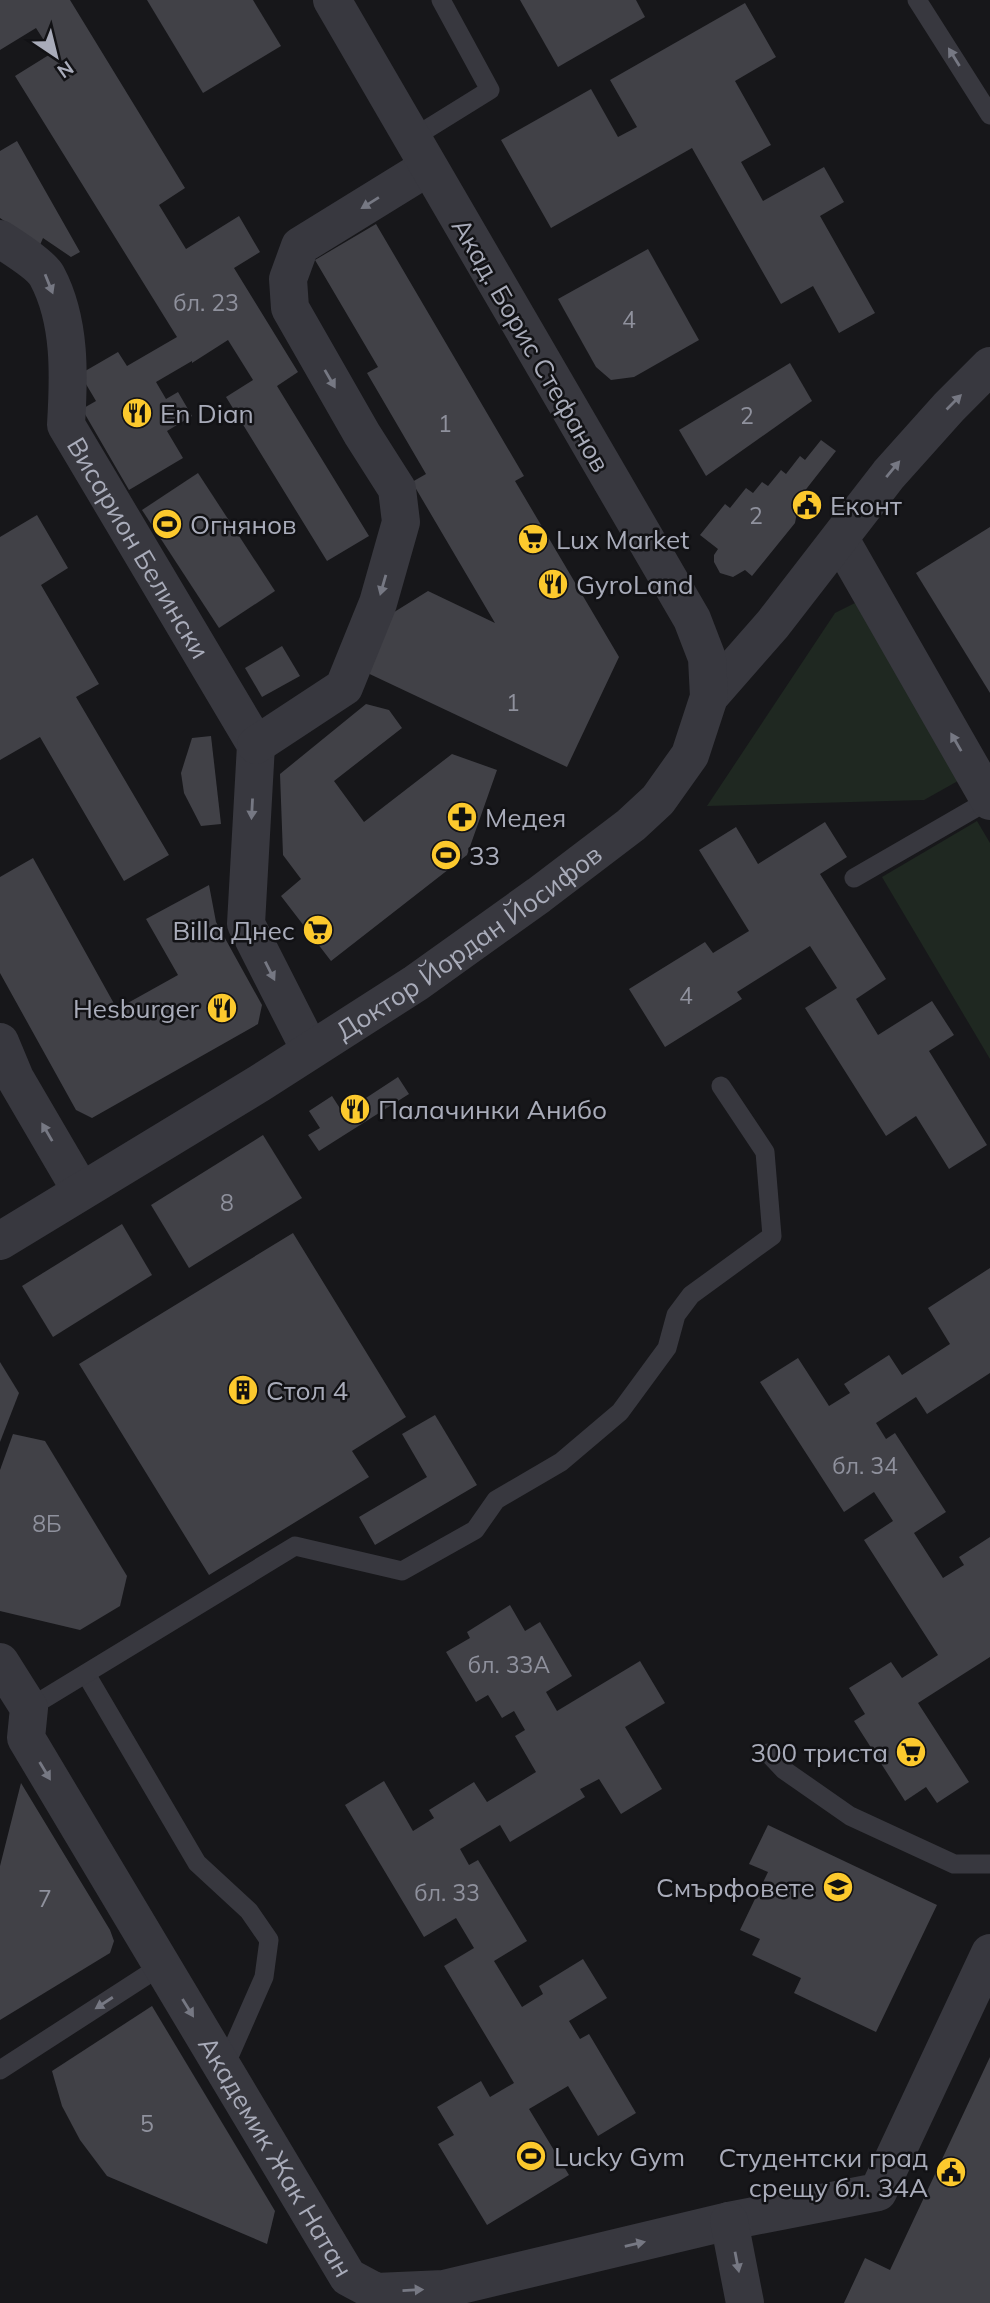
<svg xmlns="http://www.w3.org/2000/svg" width="990" height="2303" viewBox="0 0 990 2303" font-family="Mulish,sans-serif">
	<rect width="100%" height="100%" fill="#17171a"/>
	<g fill="#1f2821">
		<path d="M855 603 965 777 924 800 707 806 835 613Z"/>
		<path d="M977 821 990 843V1059L882 877Z"/>
	</g>
	<g fill="#414147">
		<path d="M0 0H70L185 188 159 205 186 249 239 216 260 252 234 268 298 372 277 386 369 536 327 561 226 397 253 380 228 340 192 363V361L156 382 166 399 178 392 192 416 167 431 183 458 129 490 82 409 96 401 80 374 118 352 127 366 177 337 15 76 52 53 36 28 0 50Z"/>
		<path d="M147 0H253L281 46 203 93Z"/>
		<path d="M520 0H636L645 17 558 67Z"/>
		<path d="M745 3 776 57 735 81 771 145 741 162 763 201 824 167 844 202 820 216 875 313 839 333 813 286 781 304 692 148 551 228 501 140 591 89 618 137 637 127 610 80Z"/>
		<path d="M17 141 80 252 71 257 43 238 40 245 0 218V151Z"/>
		<path d="M376 224 524 476 515 481 619 657 567 767 359 669 383 619 428 591 495 623 412 482 426 474 367 373 378 367 315 260Z"/>
		<path d="M648 249 699 340 634 377 611 380 596 367 558 299Z"/>
		<path d="M790 363 812 401 706 476 679 430Z"/>
		<path d="M821 440 836 451 800 497 795 523 752 576 745 570 733 577 720 573 714 562V555L718 549 700 535 725 504 730 508 746 488 753 493 762 482 768 486 781 470 786 474 800 456 805 460Z"/>
		<path d="M198 473 275 591 219 628 142 510Z"/>
		<path d="M37 515 68 568 41 585 99 684 76 697 169 855 124 881 40 737 0 760V537Z"/>
		<path d="M990 527V693L916 573Z"/>
		<path d="M282 646 300 676 262 697 245 668Z"/>
		<path d="M366 704 389 710 402 728 334 781 364 822 452 754 497 770 467 855 331 961 281 896 301 879 283 855 280 774Z"/>
		<path d="M211 736 221 824 201 826 184 793 181 773 192 738Z"/>
		<path d="M825 822 847 857 820 874 886 979 856 999 878 1035 932 1001 954 1035 929 1051 987 1145 949 1169 916 1116 886 1136 805 1008 837 988 810 946 737 992 742 999 665 1047 629 989 705 942 713 953 749 931 699 850 736 827 758 864Z"/>
		<path d="M33 858 117 1009 178 975 146 919 209 885 216 922 262 1005 258 1024 92 1118 76 1110 0 973V877Z"/>
		<path d="M398 1077 409 1094 319 1151 308 1135 320 1128 309 1111 332 1096 343 1113Z"/>
		<path d="M263 1135 302 1198 189 1268 151 1205Z"/>
		<path d="M122 1224 152 1275 53 1337 22 1286Z"/>
		<path d="M293 1233 406 1417 352 1451 369 1477 209 1575 79 1364Z"/>
		<path d="M990 1268V1373L927 1414 916 1397 876 1423 886 1439 895 1433 946 1512 914 1533 943 1578 964 1565 959 1557 990 1537V1657L918 1703 969 1782 937 1803 926 1787 905 1801 854 1721 865 1714 849 1688 891 1662 902 1678 938 1655 864 1540 893 1521 874 1492 844 1512 760 1382 798 1358 829 1406 850 1393 844 1384 889 1355 902 1375 950 1344 928 1308Z"/>
		<path d="M0 1362 19 1393 0 1442Z"/>
		<path d="M435 1415 477 1485 375 1545 359 1517 427 1477 402 1434Z"/>
		<path d="M13 1434 45 1441 127 1576 120 1606 80 1630 0 1611V1470Z"/>
		<path d="M510 1605 525 1631 540 1622 572 1676 546 1692 557 1711 640 1661 665 1703 625 1727 662 1789 621 1814 599 1779 580 1789 585 1797 510 1842 500 1825 460 1849 469 1865 478 1860 527 1941 494 1961 522 2007 543 1994 539 1986 583 1959 607 1998 569 2021 580 2039 589 2034 636 2113 598 2136 568 2086 529 2109 569 2175 487 2225 438 2144 454 2135 437 2107 481 2081 490 2097 514 2083 444 1966 474 1948 456 1918 424 1937 345 1805 384 1781 413 1831 434 1818 429 1810 474 1782 487 1802 536 1772 515 1736 525 1730 514 1711 502 1718 488 1695 476 1702 446 1652 470 1638 467 1632Z"/>
		<path d="M21 1783 110 1930 114 1941 110 1953 105 1956 0 2020V1866Z"/>
		<path d="M768 1825 937 1905 876 2032 794 1993 801 1978 752 1955 760 1939 740 1930 768 1872 749 1864Z"/>
		<path d="M152 2006 275 2211 267 2244 107 2176 80 2140 62 2106 52 2071Z"/>
		<path d="M990 2057V2303H844L865 2258 890 2270Z"/>
	</g>
	<g fill="none" stroke-linecap="round" stroke-linejoin="round">
		<g stroke="#38383f" stroke-width="19">
			<path d="M917 0 990 115"/>
			<path d="M411 139 490 90 441 0"/>
			<path d="M854 878 989 800"/>
			<path d="M86 1674 197 1863 249 1911 269 1940 264 1977 224 2068"/>
			<path d="M29 1708 295 1546 402 1571 475 1530 496 1500 561 1462 620 1412 667 1348 676 1315 691 1295 772 1236 765 1152 721 1086"/>
			<path d="M768 1753 784 1770 850 1816 954 1864H990"/>
			<path d="M0 2070 161 1966"/>
		</g>
		<g stroke="#38383f" stroke-width="38">
			<path id="s1" d="M0 239C11 246 41 265 47 276 71 321 69 376 66 425L256 745 246 924 310 1050"/>
			<path d="M840 539 990 801"/>
			<path d="M709 697 773 624 889 474 949 407 990 366"/>
			<path d="M256 745 344 687 378 603 401 522 397 489 362 434 290 308 288 279 300 246 428 167"/>
			<path d="M0 1042 15 1078 81 1191"/>
			<path id="s2" d="M0 1662 29 1708 26 1738C133 1918 242 2097 348 2277L376 2292 444 2289 729 2221 878 2192 990 1953"/>
			<path d="M729 2221 745 2303"/>
		</g>
		<path stroke="#38383f" stroke-width="38" id="s3" d="M0 1241 260 1083 416 983 539 895 631 825 658 800 690 755 709 697 707 658 692 619 332 0"/>
	</g>
	<defs><path id="oneway-solid" d="M-6-.8H1V-3.2L6.5 0L1 3.2V.8H-6Z" transform="scale(1.75)"/></defs>
	<g fill="#767883">
		<use href="#oneway-solid" transform="translate(954 57) rotate(-122)"/>
		<use href="#oneway-solid" transform="translate(370 203) rotate(148)"/>
		<use href="#oneway-solid" transform="translate(49 284) rotate(68)"/>
		<use href="#oneway-solid" transform="translate(330 379) rotate(60)"/>
		<use href="#oneway-solid" transform="translate(954 402) rotate(-45)"/>
		<use href="#oneway-solid" transform="translate(893 469) rotate(-50)"/>
		<use href="#oneway-solid" transform="translate(383 585) rotate(106)"/>
		<use href="#oneway-solid" transform="translate(956 742) rotate(-120)"/>
		<use href="#oneway-solid" transform="translate(252 809) rotate(93)"/>
		<use href="#oneway-solid" transform="translate(270 971) rotate(63)"/>
		<use href="#oneway-solid" transform="translate(47 1132) rotate(-120)"/>
		<use href="#oneway-solid" transform="translate(45 1771) rotate(59)"/>
		<use href="#oneway-solid" transform="translate(104 2003) rotate(147)"/>
		<use href="#oneway-solid" transform="translate(188 2008) rotate(58)"/>
		<use href="#oneway-solid" transform="translate(635 2244) rotate(-13)"/>
		<use href="#oneway-solid" transform="translate(737 2262) rotate(79)"/>
		<use href="#oneway-solid" transform="translate(413 2290) rotate(-3)"/>
	</g>
	<defs>
		<g id="restaurant-disc" transform="scale(1.575)"><circle r="9.5" fill="#fcc92d" stroke="#121215"/><path d="M-5-6h1v4h1v-4h1v4h1v-4h1v5L-1.5 .5V6h-2V.5L-5-1ZM5-6V6H3V1.5H1.5Q1.5-4 5-6Z" fill="#111"/></g>
		<g id="civic-disc" transform="scale(1.575)"><circle r="9.5" fill="#fcc92d" stroke="#121215"/><path d="M-.6-6.5H3V-4.5H.6V-3L4-1V1h2V6H-6V1h2V-1L-.6-3ZM-1.2 2.5V6h2.4V2.5Z" fill="#111"/></g>
		<g id="stadium-disc" transform="scale(1.575)"><circle r="9.5" fill="#fcc92d" stroke="#121215"/><path d="M0-5a6.5 5 0 1 0 0 10a6.5 5 0 1 0 0-10ZM-3.5-1.8h7v3.6h-7Z" fill="#111"/></g>
		<g id="supermarket-disc" transform="scale(1.575)"><circle r="9.5" fill="#fcc92d" stroke="#121215"/><path d="M-6-5.5h2.5l.6 2H6L4.5 2H-2.5L-4.4-4H-6ZM-1.5 3.2a1.3 1.3 0 1 0 .1 0ZM3 3.2a1.3 1.3 0 1 0 .1 0Z" fill="#111"/></g>
		<g id="pharmacy-disc" transform="scale(1.575)"><circle r="9.5" fill="#fcc92d" stroke="#121215"/><path d="M-2-6h4v4h4v4h-4v4h-4v-4h-4v-4h4Z" fill="#111"/></g>
		<g id="building-disc" transform="scale(1.575)"><circle r="9.5" fill="#fcc92d" stroke="#121215"/><path d="M-4-6H4V6H1V3H-1V6H-4ZM-2.5-4.3h1.7v1.8h-1.7ZM.8-4.3h1.7v1.8H.8ZM-2.5-1h1.7V.8h-1.7ZM.8-1h1.7V.8H.8Z" fill="#111"/></g>
		<g id="school-disc" transform="scale(1.575)"><circle r="9.5" fill="#fcc92d" stroke="#121215"/><path d="M0-5L7-2L0 1L-7-2ZM-4 1L0 2.5L4 1V4Q0 6-4 4Z" fill="#111"/></g>
	</defs>
	<g fill-rule="evenodd">
		<use href="#restaurant-disc" x="137" y="413"/>
		<use href="#civic-disc" x="807" y="505"/>
		<use href="#stadium-disc" x="167" y="524"/>
		<use href="#supermarket-disc" x="533" y="539"/>
		<use href="#restaurant-disc" x="553" y="584"/>
		<use href="#pharmacy-disc" x="462" y="817"/>
		<use href="#stadium-disc" x="446" y="855"/>
		<use href="#supermarket-disc" x="318" y="930"/>
		<use href="#restaurant-disc" x="222" y="1008"/>
		<use href="#restaurant-disc" x="355" y="1109"/>
		<use href="#building-disc" x="243" y="1390"/>
		<use href="#supermarket-disc" x="911" y="1752"/>
		<use href="#school-disc" x="838" y="1887"/>
		<use href="#stadium-disc" x="531" y="2156"/>
		<use href="#civic-disc" x="951" y="2172"/>
	</g>
	<g text-anchor="middle" dominant-baseline="central" stroke-width="5" stroke-linejoin="round" paint-order="stroke">
		<g font-size="23" fill="#8f919d">
			<text x="206" y="302">бл. 23</text>
			<text x="629" y="319">4</text>
			<text x="747" y="415">2</text>
			<text x="445" y="423">1</text>
			<text x="756" y="515">2</text>
			<text x="513" y="702">1</text>
			<text x="686" y="995">4</text>
			<text x="227" y="1202">8</text>
			<text x="865" y="1465">бл. 34</text>
			<text x="47" y="1523">8Б</text>
			<text x="509" y="1664">бл. 33А</text>
			<text x="447" y="1892">бл. 33</text>
			<text x="45" y="1898">7</text>
			<text x="147" y="2123">5</text>
		</g>
		<g font-size="26" fill="#a9acba" stroke="#121215">
			<text transform="translate(531 345) rotate(60)">Акад. Борис Стефанов</text>
			<text stroke="none"><textPath href="#s1" startOffset="355">Висарион Белински</textPath></text>
			<text stroke="none"><textPath href="#s3" startOffset="556">Доктор Йордан Йосифов</textPath></text>
			<text stroke="none"><textPath href="#s2" startOffset="572">Академик Жак Натан</textPath></text>
		</g>
		<g font-size="26" fill="#a9acba" stroke="#121215" text-anchor="start">
			<text x="160" y="413">En Dian</text>
			<text x="830" y="505">Еконт</text>
			<text x="190" y="524">Огнянов</text>
			<text x="556" y="539">Lux Market</text>
			<text x="576" y="584">GyroLand</text>
			<text x="485" y="817">Медея</text>
			<text x="469" y="855">33</text>
			<text x="295" y="930" text-anchor="end">Billa Днес</text>
			<text x="199" y="1008" text-anchor="end">Hesburger</text>
			<text x="378" y="1109">Палачинки Анибо</text>
			<text x="266" y="1390">Стол 4</text>
			<text x="888" y="1752" text-anchor="end">300 триста</text>
			<text x="815" y="1887" text-anchor="end">Смърфовете</text>
			<text x="554" y="2156">Lucky Gym</text>
			<text x="928" y="2157" text-anchor="end">Студентски град<tspan x="928" dy="30">срещу бл. 34А</tspan></text>
		</g>
	</g>
	<g transform="translate(56 56) rotate(145)" stroke="#121215" stroke-width="5" paint-order="stroke">
	<path d="M0-5L12 26L0 18L-12 26Z" fill="#a9acba"/>
	<text y="-10" font-size="19" font-weight="bold" text-anchor="middle" fill="#a9acba">N</text>
	</g>
</svg>
